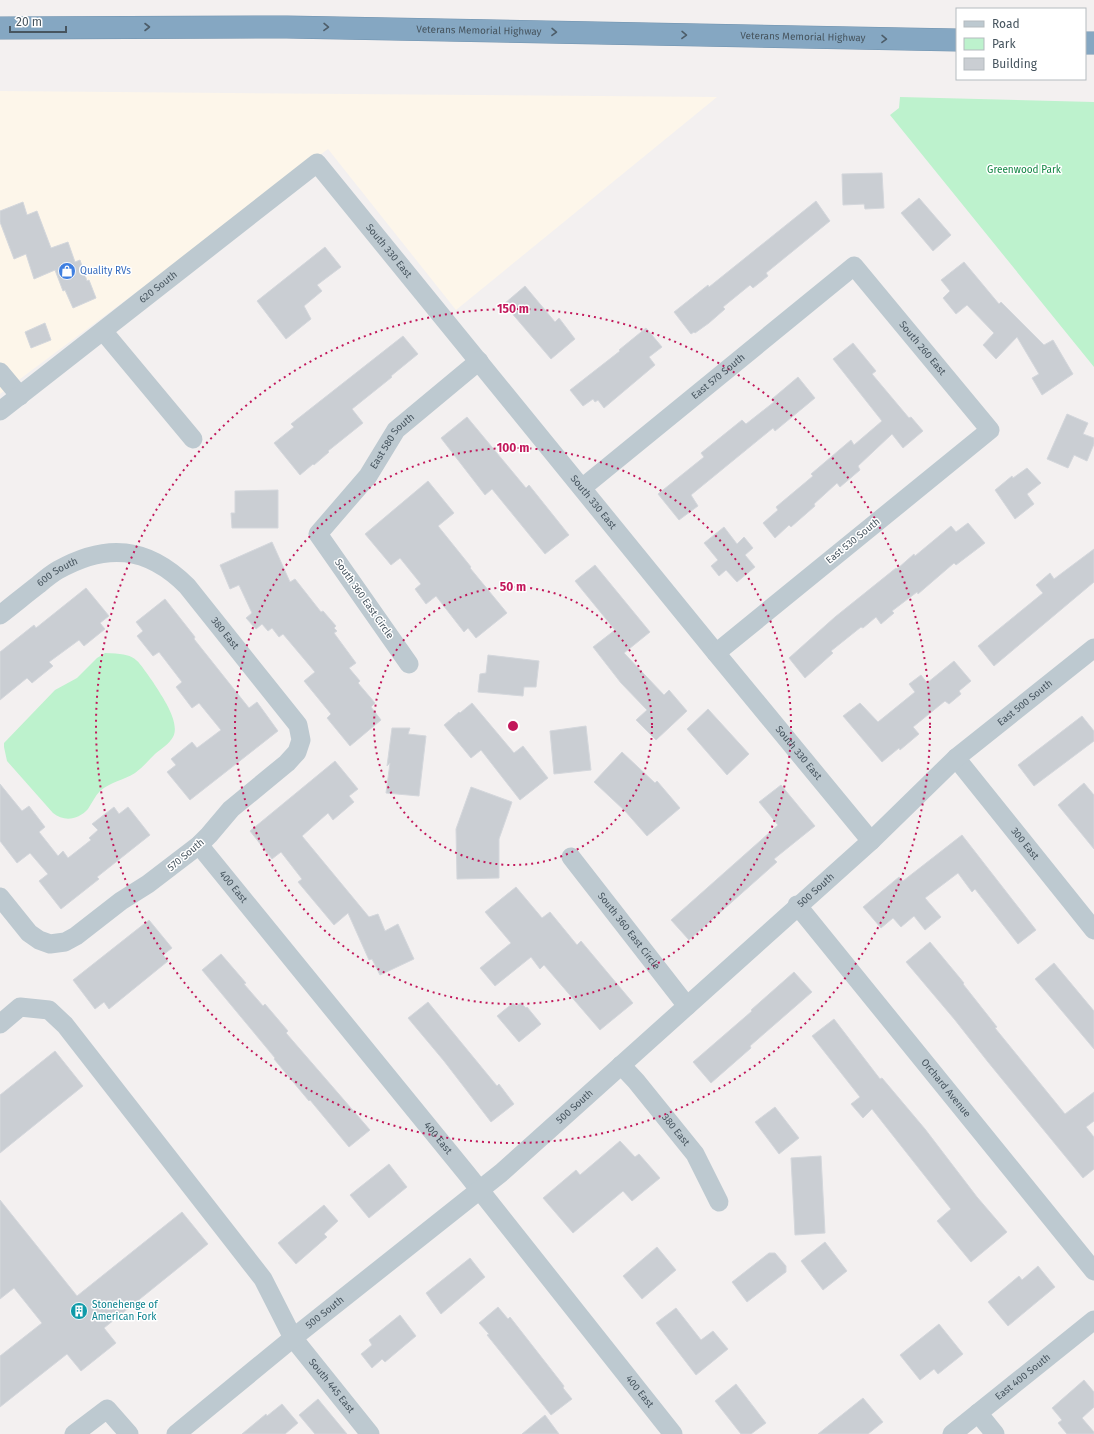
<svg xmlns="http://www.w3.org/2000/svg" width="1094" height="1434" viewBox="0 0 1094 1434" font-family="'Fira Sans',sans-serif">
	<rect width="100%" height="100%" fill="#f3f0f0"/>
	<path fill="#fdf6ea" d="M0 91 717 97 456 310 328 149 0 394Z"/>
	<g fill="#bdf2cd">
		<path d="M900 97 1094 102V367L890 115 899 108Z"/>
		<path d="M105 653C137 654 135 657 153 682 161 695 181 722 173 737 169 744 161 749 155 754 149 760 142 768 135 773 124 780 110 782 100 791 95 796 92 803 88 809 78 820 64 822 53 813L7 761 4 747V743L55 690 77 678 97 658Z"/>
	</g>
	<g fill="#caced3" stroke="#d4d7dc">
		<path d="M882 173 884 208 865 209 864 204 843 205 842 174Z"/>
		<path d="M919 198 951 235 933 251 901 213Z"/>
		<path d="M816 201 830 221 766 273 768 276 753 288 750 285 723 307 725 309 709 323 695 333 694 332 691 334 674 312 708 285 709 287Z"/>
		<path d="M23 202 27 215 37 211 51 248 68 242 75 262 80 260 87 281 89 280 96 298 73 308 65 290 63 291 55 270 34 279 26 254 14 259 0 222V211Z"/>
		<path d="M325 247 341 267 317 285 322 291 304 306 311 319 286 339 257 301Z"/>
		<path d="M964 262 999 304 1001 302 1044 345 1053 340 1073 374 1042 395 1032 378 1039 374 1017 337 996 359 983 345 994 333 967 305 956 314 943 298 950 291 941 280Z"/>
		<path d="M525 286 555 322 559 318 575 339 551 359 504 304Z"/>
		<path d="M45 323 51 340 31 348 25 332Z"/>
		<path d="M646 328 662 347 649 357 655 365 604 408 598 400 595 402 593 399 583 406 570 390 620 351 619 350Z"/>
		<path d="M403 336 418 354 391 376 392 377 352 409 363 423 328 451 329 452 314 465 313 464 300 475 274 443 294 427 291 424Z"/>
		<path d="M853 343 876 371 872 374 909 418 911 417 923 431 903 448 892 434 858 466 860 470 840 487 837 483 814 504 815 506 791 527 789 525 775 538 763 523 778 510 776 507 813 476 811 474 851 440 854 445 882 421 833 359Z"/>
		<path d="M798 377 815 398 775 431 773 428 691 495 698 506 679 520 658 494 704 457 701 453 742 420 746 424 774 402 772 399Z"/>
		<path d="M1067 414 1088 423 1083 434 1094 438V444L1087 461 1074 455 1068 468 1047 459Z"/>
		<path d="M467 417 526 488 529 485 569 535 545 554 492 489 485 495 441 438Z"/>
		<path d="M1027 468 1041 483 1027 494 1034 504 1015 519 995 490 1012 476 1013 478Z"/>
		<path d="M428 481 454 513 438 526 471 567 470 568 507 613 476 638 468 628 464 632 436 596 426 604 415 589 421 584 400 558 391 565 365 534Z"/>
		<path d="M278 490V528H232L231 513H235V491Z"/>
		<path d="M968 523 985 543 956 565 954 563 918 594 917 592 892 611 894 613 881 624 876 617 863 628 861 627 831 651 833 653 805 678 789 658 835 617 896 568 897 569 914 554 915 556 951 526 956 532Z"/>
		<path d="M724 527 737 544 744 537 753 548 745 555 755 567 737 582 726 570 719 576 711 566 718 560 704 543Z"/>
		<path d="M272 542 290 582 295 579 321 612 323 611 336 626 334 628 337 631 334 633 356 663 349 668 360 681 358 683 375 703 371 707 381 720 350 746 327 718 331 714 304 681 315 672 283 634 279 637 272 628 268 631 262 624 256 629 246 618 252 613 239 585 230 589 220 565Z"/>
		<path d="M1094 549V582L994 666 978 646 1043 593 1036 585 1050 573 1054 579Z"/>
		<path d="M595 565 650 632 624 653 664 695 669 690 687 711 656 740 636 720 647 710 621 683 593 647 615 630 575 581Z"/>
		<path d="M86 588 109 616 100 623 105 629 84 646 79 640 49 662 53 666 32 683 27 678 0 700V652L34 625 36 628Z"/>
		<path d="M165 599 195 637 194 639 249 708 257 702 278 731 190 800 167 772 176 765 171 759 192 742 197 748 221 730 199 703 192 708 176 687 182 682 159 652 153 656 137 636 143 631 136 622Z"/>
		<path d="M488 655 539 661 536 687H524L523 696 478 692 480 674 486 673Z"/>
		<path d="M954 661 971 681 959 691 961 694 949 704 945 701 913 727 919 734 900 750 899 748 882 762 843 716 860 703 878 722 915 692 909 684 921 675 927 683Z"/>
		<path d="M472 703 514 753 523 746 548 778 520 800 481 750 471 758 444 725 459 712 460 713Z"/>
		<path d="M708 709 749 754 727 775 687 729Z"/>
		<path d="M1082 716 1094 731V741L1034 786 1018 765Z"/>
		<path d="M586 726 591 770 554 774 550 731Z"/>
		<path d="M392 728H410L408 734 426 736 419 796 386 793 390 763 387 766Z"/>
		<path d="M622 752 655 783 657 781 680 808 647 836 625 811 594 782Z"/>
		<path d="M335 761 358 789 349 796 354 802 333 820 328 813 302 836 369 917 378 914 385 931 398 924 414 959 380 975 372 959 369 960 348 913 334 925 298 882 302 879 281 852 272 859 250 831Z"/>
		<path d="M1084 783 1094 795V849L1058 805Z"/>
		<path d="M0 784 22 811 29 806 45 827 39 832 58 856 63 851 68 858 91 840 89 838 98 830 92 824 114 807 119 814 128 807 150 835 97 877 99 879 61 909 39 881 48 874 30 853 17 863 0 841Z"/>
		<path d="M781 785 815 826 774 859 777 862 689 940 671 920 778 825 759 802Z"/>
		<path d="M471 787 512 802 499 839V878L457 879 456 829Z"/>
		<path d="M962 835 1036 930 1018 944 975 889 972 892 958 873 925 898 941 917 925 930 914 916 901 927 893 918 881 928 863 907 899 877 903 881Z"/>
		<path d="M516 887 542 918 550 912 577 945 581 941 633 1003 600 1030 544 965 540 969 531 957 495 986 480 968 511 943 485 912Z"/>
		<path d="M149 920 172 948 163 955 168 961 109 1009 104 1002 95 1009 73 980Z"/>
		<path d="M930 942 964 983 963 984 997 1027 995 1028 1065 1114 1094 1092V1121L1086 1127 1094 1137V1169L1083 1178 988 1062 955 1020 906 962Z"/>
		<path d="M221 954 246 983 244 984 263 1006 265 1004 288 1031 286 1033 370 1130 349 1147 310 1100 309 1101 274 1059 275 1058 202 970Z"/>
		<path d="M1054 963 1094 1011V1049L1035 979Z"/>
		<path d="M794 972 812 992 750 1046 751 1048 711 1083 693 1062 752 1011 751 1010Z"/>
		<path d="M428 1002 497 1086 499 1084 514 1104 491 1122 444 1061 408 1018Z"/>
		<path d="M513 1003 516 1006 521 1003 526 1008 527 1007 541 1024 519 1042 497 1016Z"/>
		<path d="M834 1019 880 1079 882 1078 925 1129 977 1197 1007 1232 971 1262 937 1221 951 1209 872 1109 863 1118 851 1104 860 1097 812 1036Z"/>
		<path d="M55 1051 83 1086 0 1153V1095Z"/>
		<path d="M775 1107 799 1138 779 1154 755 1122Z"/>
		<path d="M620 1141 635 1157 639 1154 660 1178 632 1201 623 1191 573 1233 543 1198 576 1170 580 1175Z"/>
		<path d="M821 1156 825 1233 795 1235 791 1158Z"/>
		<path d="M389 1164 407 1187 369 1218 350 1195Z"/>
		<path d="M0 1200 77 1296 182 1212 208 1244 104 1328 116 1343 81 1371 67 1354 0 1407V1356L42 1323 14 1288 0 1299Z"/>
		<path d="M324 1205 338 1221 324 1234 327 1237 296 1264 278 1243Z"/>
		<path d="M825 1242 847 1271 823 1290 801 1261Z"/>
		<path d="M657 1247 676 1270 642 1299 623 1276Z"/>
		<path d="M769 1253H775L786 1266V1272L747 1302 732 1282Z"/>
		<path d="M470 1258 485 1277 441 1314 426 1293Z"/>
		<path d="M1038 1266 1055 1287 1008 1326 988 1302 1019 1276 1022 1280Z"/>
		<path d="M498 1307 508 1319 510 1317 564 1386 563 1388 572 1399 551 1415 487 1335 489 1334 479 1323Z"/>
		<path d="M676 1308 701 1340 713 1331 728 1349 696 1375 656 1323Z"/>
		<path d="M400 1315 416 1336 385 1362 382 1359 372 1368 361 1354 372 1345 369 1340Z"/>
		<path d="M939 1324 963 1354 938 1374 934 1369 920 1380 900 1355Z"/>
		<path d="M1084 1380 1094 1392V1407L1082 1418 1094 1432V1434H1067L1058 1423 1062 1420 1052 1408Z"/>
		<path d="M736 1384 766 1423 751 1434H741L715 1401Z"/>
		<path d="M863 1398 883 1422 868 1434H818Z"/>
		<path d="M318 1399 347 1434H315L299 1415Z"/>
		<path d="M282 1404 298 1423 285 1434H242L266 1414 267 1416Z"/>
		<path d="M545 1415 559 1434H522Z"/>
	</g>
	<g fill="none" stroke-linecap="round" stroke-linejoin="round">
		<g stroke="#7092ae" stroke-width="23">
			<g id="highway">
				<path id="s13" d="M0 28 287 27 957 40"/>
				<path d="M1085 43H1094"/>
			</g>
		</g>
		<g stroke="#bdc9d0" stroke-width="19">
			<path d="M103 331 193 439"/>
			<path d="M0 372 20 396"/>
			<path id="s1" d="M0 411 317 163 716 653 871 841"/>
			<path id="s2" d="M582 488 854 266 990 430 716 653"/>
			<path id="s3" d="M0 615C13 605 25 595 38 585 44 580 51 574 58 570 106 543 147 546 187 586L298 725 301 740 297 752 287 763 231 809 209 835 199 845 148 884 121 901 76 936 65 942 50 944 39 940 29 933 0 897"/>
			<path id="s4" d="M409 664 318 534 368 476 396 430 479 361"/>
			<path id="s5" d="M956 758 1094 930"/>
			<path id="s6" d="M199 845 467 1174 673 1434"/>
			<path id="s7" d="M571 857 687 1006"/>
			<path id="s8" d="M797 905 1094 1271"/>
			<path id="s9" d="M0 1024 20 1007 49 1010 65 1025 263 1279 293 1338 370 1434"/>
			<path id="s10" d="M621 1065 636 1081 695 1154 719 1202"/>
			<path d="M978 1413 995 1434"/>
			<path d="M74 1434 107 1409 129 1434"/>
			<path id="s11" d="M176 1434 293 1338 501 1173 871 841 956 758 1094 648"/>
			<path id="s12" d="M952 1434 1094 1320"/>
		</g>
		<use href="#highway" stroke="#85a7c2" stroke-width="22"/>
	</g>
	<defs><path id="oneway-chevron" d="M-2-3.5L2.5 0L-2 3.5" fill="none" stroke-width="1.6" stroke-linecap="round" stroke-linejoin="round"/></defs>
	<g stroke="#4d5d69">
		<use href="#oneway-chevron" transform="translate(147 27)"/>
		<use href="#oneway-chevron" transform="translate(326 27) rotate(1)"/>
		<use href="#oneway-chevron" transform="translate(554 32) rotate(1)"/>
		<use href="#oneway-chevron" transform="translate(684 35) rotate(1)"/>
		<use href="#oneway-chevron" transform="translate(884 39) rotate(1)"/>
	</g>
	<g fill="none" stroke="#c2185b" stroke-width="2" stroke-dasharray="2 4">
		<circle cx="513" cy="726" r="139"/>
		<circle cx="513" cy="726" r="278"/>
		<circle cx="513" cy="726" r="417"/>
	</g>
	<defs>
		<g id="shop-disc" transform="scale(0.9)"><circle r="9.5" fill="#3f7fe0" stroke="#fff"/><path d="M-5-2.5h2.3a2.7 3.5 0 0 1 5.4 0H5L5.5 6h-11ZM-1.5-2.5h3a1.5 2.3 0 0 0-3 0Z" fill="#fff"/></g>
		<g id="building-disc" transform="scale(0.9)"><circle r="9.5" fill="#0f9aa8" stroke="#fff"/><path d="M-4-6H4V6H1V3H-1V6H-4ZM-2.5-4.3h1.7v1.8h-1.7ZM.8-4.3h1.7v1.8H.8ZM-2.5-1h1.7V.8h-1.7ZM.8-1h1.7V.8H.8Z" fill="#fff"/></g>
	</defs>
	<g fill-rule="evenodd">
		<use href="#shop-disc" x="67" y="271"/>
		<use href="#building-disc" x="79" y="1311"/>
	</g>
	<g text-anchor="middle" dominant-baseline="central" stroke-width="3" stroke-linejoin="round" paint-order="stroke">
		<g font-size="10" fill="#47555f" stroke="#fff">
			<text stroke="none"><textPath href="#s13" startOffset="479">Veterans Memorial Highway</textPath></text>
			<text stroke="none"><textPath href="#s13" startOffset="803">Veterans Memorial Highway</textPath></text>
			<text stroke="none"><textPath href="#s1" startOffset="516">South 330 East</textPath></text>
			<text stroke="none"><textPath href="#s1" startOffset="201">620 South</textPath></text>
			<text stroke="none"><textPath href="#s2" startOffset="458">South 260 East</textPath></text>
			<text stroke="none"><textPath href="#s2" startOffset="176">East 570 South</textPath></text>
			<text stroke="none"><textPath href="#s4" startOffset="278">East 580 South</textPath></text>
			<text stroke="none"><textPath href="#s1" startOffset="840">South 330 East</textPath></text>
			<text transform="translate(853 541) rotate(-39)">East 530 South</text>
			<text stroke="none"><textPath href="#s3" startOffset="72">600 South</textPath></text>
			<text transform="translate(364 599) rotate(55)">South 360 East Circle</text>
			<text stroke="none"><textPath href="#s3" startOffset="276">380 East</textPath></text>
			<text stroke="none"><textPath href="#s11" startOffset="1121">East 500 South</textPath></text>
			<text stroke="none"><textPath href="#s1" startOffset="1164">South 330 East</textPath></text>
			<text stroke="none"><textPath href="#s5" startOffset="110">300 East</textPath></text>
			<text transform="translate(186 855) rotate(-40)">570 South</text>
			<text stroke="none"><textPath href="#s6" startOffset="54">400 East</textPath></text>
			<text stroke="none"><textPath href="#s11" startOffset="840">500 South</textPath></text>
			<text stroke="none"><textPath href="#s7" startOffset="94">South 360 East Circle</textPath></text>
			<text stroke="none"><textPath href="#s8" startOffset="236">Orchard Avenue</textPath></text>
			<text stroke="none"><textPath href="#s11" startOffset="516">500 South</textPath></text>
			<text stroke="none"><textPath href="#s10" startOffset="85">380 East</textPath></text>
			<text stroke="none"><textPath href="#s6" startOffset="378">400 East</textPath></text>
			<text stroke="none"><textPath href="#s11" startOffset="192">500 South</textPath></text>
			<text stroke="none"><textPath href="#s12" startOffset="91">East 400 South</textPath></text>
			<text stroke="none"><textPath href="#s9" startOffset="527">South 445 East</textPath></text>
			<text stroke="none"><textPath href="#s6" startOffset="702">400 East</textPath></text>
		</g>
		<g font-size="10" fill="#118643" stroke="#fff">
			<text x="1024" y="170">Greenwood Park</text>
		</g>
		<g font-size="10" fill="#366cbe" stroke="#fff" text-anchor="start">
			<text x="80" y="271">Quality RVs</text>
		</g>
		<g font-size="10" fill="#0d838f" stroke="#fff" text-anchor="start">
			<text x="92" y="1305">Stonehenge of<tspan x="92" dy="12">American Fork</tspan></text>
		</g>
	</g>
	<circle cx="513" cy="726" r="6" fill="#c2185b" stroke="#fff" stroke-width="2"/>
	<g font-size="12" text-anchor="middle" font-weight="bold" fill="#c2185b" stroke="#fff" stroke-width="3" stroke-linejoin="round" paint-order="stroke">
		<text x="513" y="313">150 m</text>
		<text x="513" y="452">100 m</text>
		<text x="513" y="591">50 m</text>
	</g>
	<rect x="956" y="8" width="130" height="72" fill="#ffffff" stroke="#b5bbbf"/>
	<rect x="964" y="21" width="20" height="6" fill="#bdc9d0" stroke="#b5bbbf"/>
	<text x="992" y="28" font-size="12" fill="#47555f">Road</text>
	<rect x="964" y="38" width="20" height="12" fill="#bdf2cd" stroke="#b5bbbf"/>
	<text x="992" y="48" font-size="12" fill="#47555f">Park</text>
	<rect x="964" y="58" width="20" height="12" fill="#caced3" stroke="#b5bbbf"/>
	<text x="992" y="68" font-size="12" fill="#47555f">Building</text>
	<path d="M10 26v6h56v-6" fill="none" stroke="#47555f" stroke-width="2"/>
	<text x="16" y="26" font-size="12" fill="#47555f" stroke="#ffffff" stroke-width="3" paint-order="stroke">20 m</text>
</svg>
